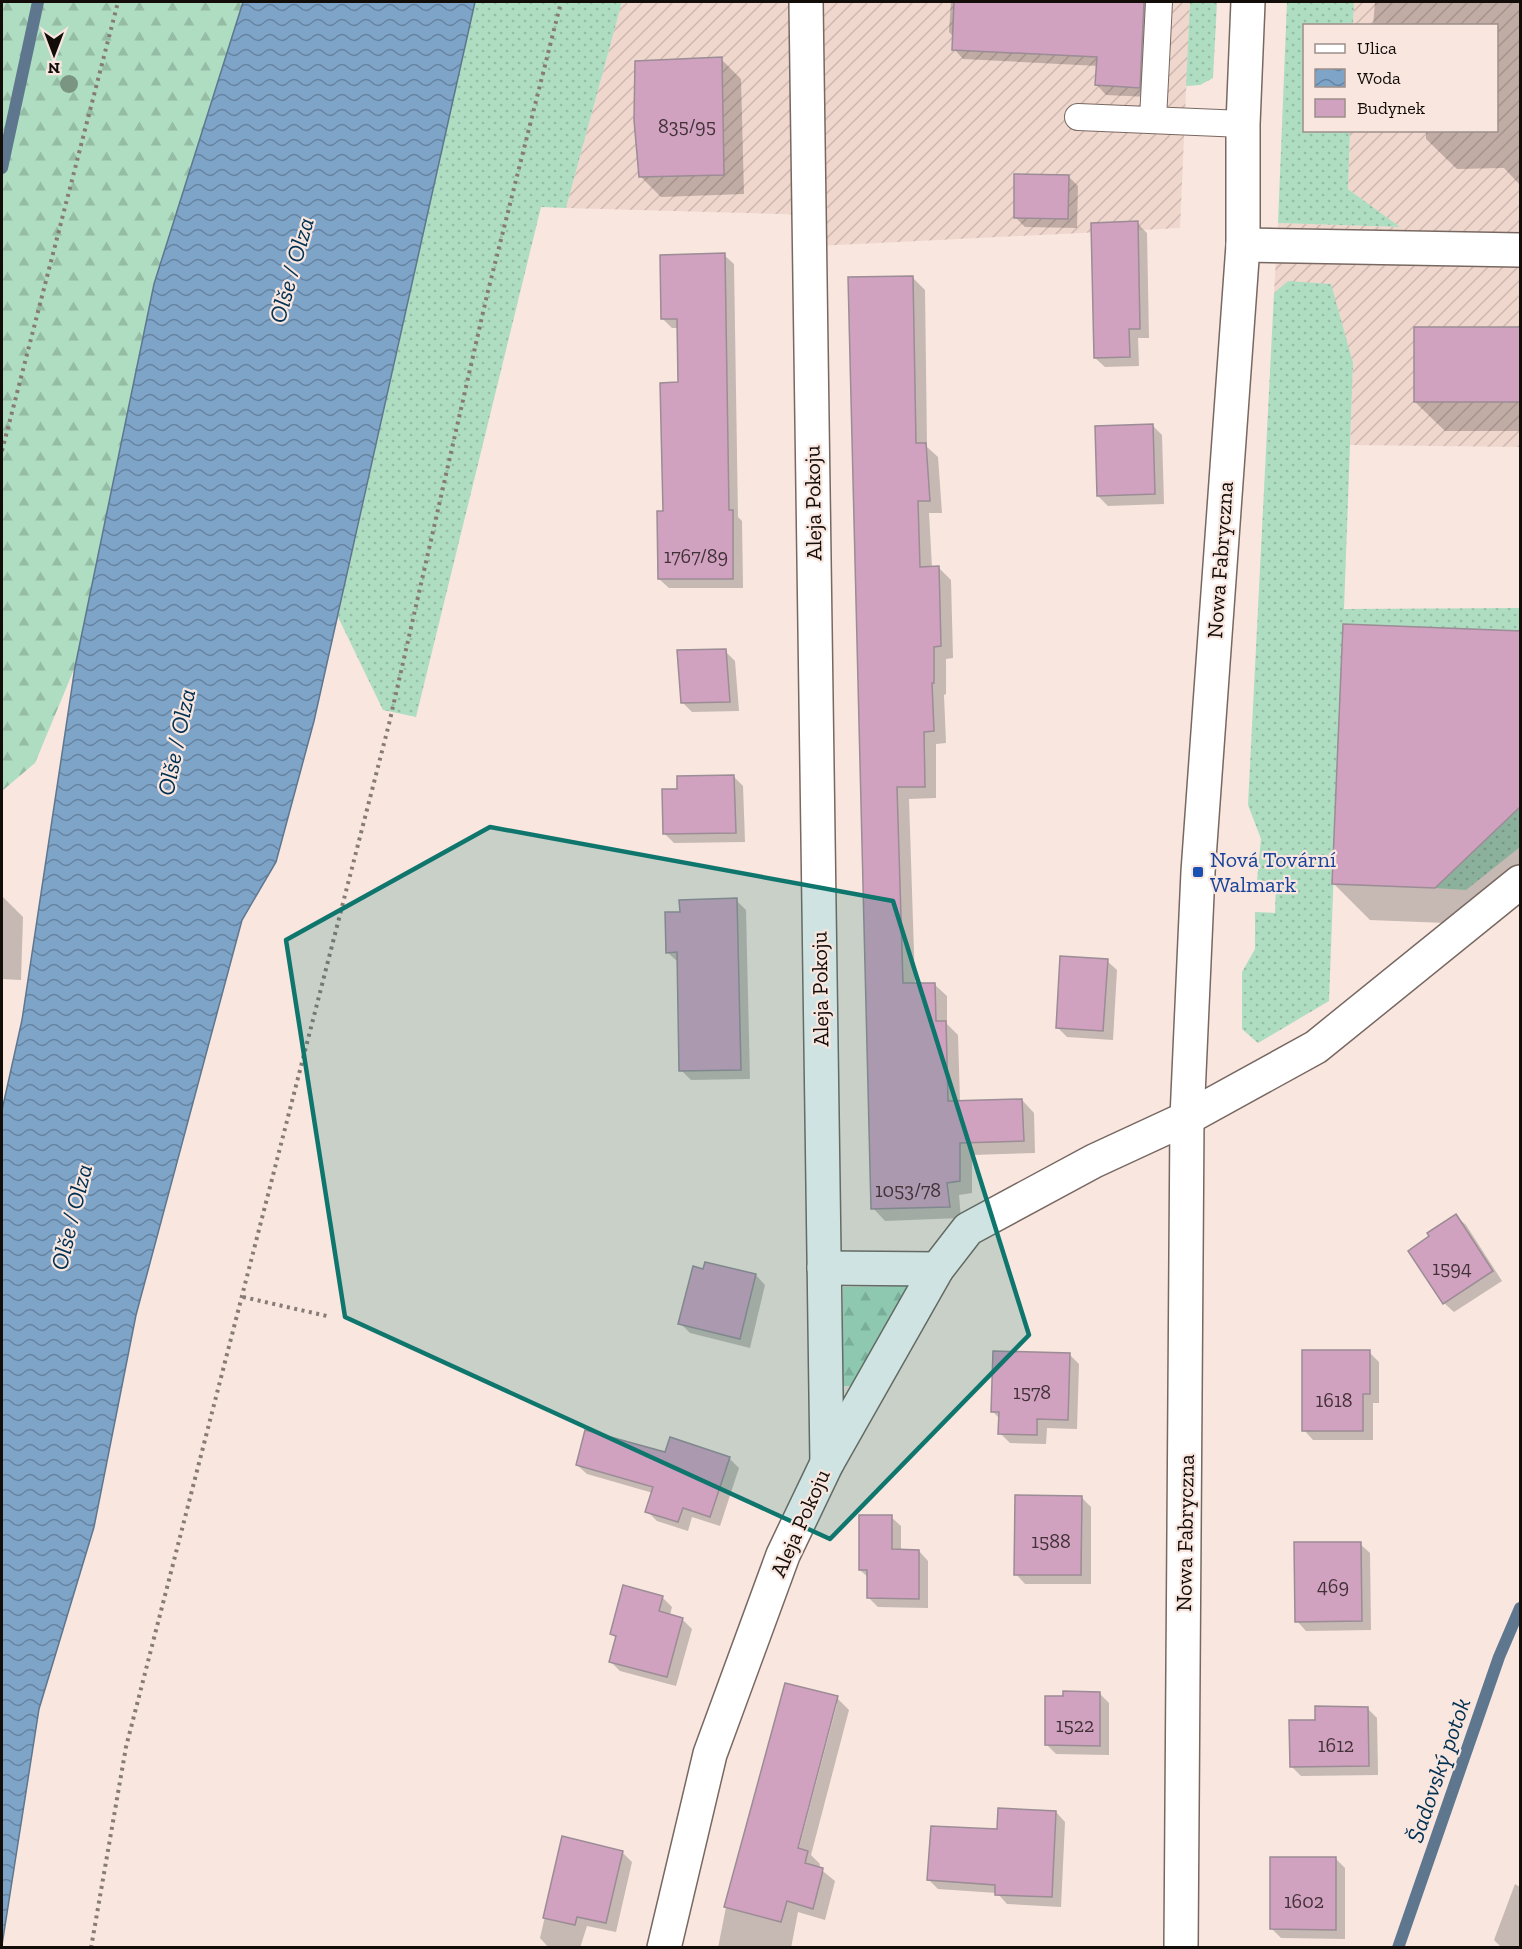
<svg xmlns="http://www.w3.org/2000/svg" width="1522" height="1949" viewBox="0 0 1522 1949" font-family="'Zilla Slab',serif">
	<defs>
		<pattern id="industrial-furrows" width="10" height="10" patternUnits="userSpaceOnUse" patternTransform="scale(1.5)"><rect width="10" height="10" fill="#f0d7cd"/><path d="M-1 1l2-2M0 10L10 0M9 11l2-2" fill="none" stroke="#cdb7af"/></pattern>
		<pattern id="grass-dots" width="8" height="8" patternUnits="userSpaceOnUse" patternTransform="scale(1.5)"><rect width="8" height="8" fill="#aeddc2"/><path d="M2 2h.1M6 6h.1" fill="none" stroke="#95bca5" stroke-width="1.8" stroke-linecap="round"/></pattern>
		<pattern id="forest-firs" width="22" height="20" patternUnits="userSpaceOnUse" patternTransform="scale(1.5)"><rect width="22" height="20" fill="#aeddc2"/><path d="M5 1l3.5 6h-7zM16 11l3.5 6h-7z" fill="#95bca5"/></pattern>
		<pattern id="water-waves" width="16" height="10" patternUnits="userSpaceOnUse" patternTransform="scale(1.5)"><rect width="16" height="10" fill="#7ea4c8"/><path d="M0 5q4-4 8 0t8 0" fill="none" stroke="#6684a1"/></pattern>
	</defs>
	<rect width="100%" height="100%" fill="#f8e6df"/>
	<g fill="url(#industrial-furrows)">
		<path d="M622 2H1190L1180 228 817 246V215L566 208Z"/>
		<path d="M1354 2H1520V447L1350 445 1353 363 1274 293 1278 223 1399 227 1348 189 1350 131 1496 130V26L1353 25Z"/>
	</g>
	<g fill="url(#grass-dots)">
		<path d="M475 2H622L566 208 541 207 416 717 383 710 338 617Z"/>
		<path d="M1190 2H1217L1213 78 1200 85 1186 86Z"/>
		<path d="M1287 2H1354L1353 25 1304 26V130L1350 131 1348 189 1400 227 1278 223Z"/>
		<path d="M1288 281 1331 284 1353 363 1344 609 1520 608V631L1343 624 1329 1001 1258 1043 1242 1029V972L1255 949V912L1275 913 1276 882 1257 881 1261 839 1248 805 1274 293Z"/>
		<path d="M1520 806V847L1466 890 1435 888Z"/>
	</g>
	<g fill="url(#forest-firs)">
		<path d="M2 2H243L154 284 75 667 35 763 2 791Z"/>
		<path d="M908 1286 856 1386H843V1287Z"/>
	</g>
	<path fill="url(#water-waves)" stroke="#5e778f" stroke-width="1.5" d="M243 2H475L314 721 276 862 242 920 136 1315 94 1527 39 1709 2 1945V1110L22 1020 75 667 154 284Z"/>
	<g fill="#0003" fill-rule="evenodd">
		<path d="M951 2H1153L1149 97 1106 95 1097 85 1098 66 963 59 954 49V37L949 32Z"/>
		<path d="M1375 2H1520V185L1504 168 1457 169 1426 139V130H1496V26H1373Z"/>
		<path d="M721 59 741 79 744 194 661 197 641 177Z"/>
		<path d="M1068 176 1078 186 1077 228 1025 227 1015 217Z"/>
		<path d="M1137 223 1147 233 1149 338H1138L1139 366 1105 367 1095 358Z"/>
		<path d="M724 255 734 264 738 517 742 521 743 588H669L659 579 680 384 678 328H672L662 318Z"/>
		<path d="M912 277 925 290 927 447 938 457 942 513H929L932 568H939L951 580 953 658 946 659V694L944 695 946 743 936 744V798L909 799 915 984H934L947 996V1024L958 1035 960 1102 1022 1100 1034 1113 1035 1153 972 1155V1193L959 1195 961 1218 885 1221 873 1208Z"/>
		<path d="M1520 328V431H1445L1415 402Z"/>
		<path d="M1152 425 1162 435 1164 504 1108 506 1098 496Z"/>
		<path d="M1520 633V876L1472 924 1370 920 1334 884Z"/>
		<path d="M725 651 735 661 739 711 692 712 682 702Z"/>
		<path d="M733 776 743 786 745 842 674 843 664 833 678 790Z"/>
		<path d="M2 896 23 917 21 980 2 979Z"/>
		<path d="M736 900 746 910 750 1079 691 1080 681 1070 678 962 667 952 681 913Z"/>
		<path d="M1107 961 1117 970 1113 1040 1067 1037 1057 1027Z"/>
		<path d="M1456 1216 1466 1225 1502 1281 1454 1312 1444 1303Z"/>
		<path d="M756 1275 765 1285 750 1348 690 1333 680 1323Z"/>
		<path d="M1369 1352 1379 1362V1403H1373V1440H1313L1304 1430Z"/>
		<path d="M1069 1354 1079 1364 1077 1429 1047 1428 1046 1444 1010 1443 1000 1433V1419L992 1411Z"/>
		<path d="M666 1453 729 1458 739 1468 720 1526 692 1517 688 1531 657 1521 647 1511 653 1493 587 1474 577 1465Z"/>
		<path d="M1081 1497 1091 1507V1584H1025L1016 1574Z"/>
		<path d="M891 1517 901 1526V1551H919L928 1561V1608L878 1607 868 1597 869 1578 860 1570Z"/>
		<path d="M1360 1544 1370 1553 1371 1630 1306 1631 1297 1621Z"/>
		<path d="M662 1597 672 1607 670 1615 682 1619 692 1629 676 1686 620 1671 610 1661 617 1639 612 1634Z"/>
		<path d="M1100 1694 1109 1703V1755L1056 1754 1047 1745Z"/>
		<path d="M837 1698 849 1710 811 1855 820 1864 819 1868 835 1881 825 1920 798 1912 791 1948H718L726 1907ZM834 1704H837L797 1855H794Z"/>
		<path d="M1367 1708 1377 1718 1378 1775 1301 1776 1291 1766 1317 1722Z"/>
		<path d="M1056 1812 1065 1822 1061 1907 1007 1904 997 1893 938 1889 928 1879 998 1831Z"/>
		<path d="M563 1838 622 1852 632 1862 616 1932 587 1926 580 1948H549L540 1938Z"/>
		<path d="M1335 1858 1345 1868V1939L1281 1938 1271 1928Z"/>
		<path d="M1515 1884 1520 1887V1948H1502L1494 1940Z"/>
	</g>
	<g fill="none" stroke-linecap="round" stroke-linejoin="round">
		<g stroke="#5e778f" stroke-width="12">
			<path d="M2 168 38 2"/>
			<path d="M1398 1948 1499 1657 1520 1608"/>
		</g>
	</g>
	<g fill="#d1a2c0" stroke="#9b8c95" stroke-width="1.5">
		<path d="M954 2H1144L1140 88 1095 85 1097 57 952 50Z"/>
		<path d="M722 57 724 175 639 177 634 120 635 61Z"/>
		<path d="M1014 174 1069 175 1068 219 1014 218Z"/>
		<path d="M1138 221 1140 329H1129L1130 357 1094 358 1091 223Z"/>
		<path d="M725 253 729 510H733V579H658L657 511H663L660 383 678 382 677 319H661L660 255Z"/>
		<path d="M913 276 916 443H926L930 501H918L920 567 939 566 941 646 934 647V683H932L934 731 924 732 925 787H897L903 983H935L936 1021H946L948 1101 1022 1099 1024 1141 960 1143V1181L947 1183 950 1207 871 1209 848 277Z"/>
		<rect x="1414" y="327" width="107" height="75"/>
		<path d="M1153 424 1155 494 1097 496 1095 426Z"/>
		<path d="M1343 624 1521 631V806L1435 888 1332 884Z"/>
		<path d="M726 649 730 702 681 703 677 650Z"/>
		<path d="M734 775 736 833 663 834 662 789H677V776Z"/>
		<path d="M737 898 741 1070 679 1071 677 952 666 953 665 912H680L679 900Z"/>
		<path d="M1060 956 1108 959 1103 1031 1056 1028Z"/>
		<path d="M1456 1214 1493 1271 1443 1304 1408 1251 1429 1236 1427 1233Z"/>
		<path d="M705 1262 756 1274 740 1339 678 1324 693 1266 703 1269Z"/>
		<path d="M1302 1350H1370V1394H1363V1431H1302Z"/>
		<path d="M993 1351 1070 1353 1068 1420 1037 1419V1435L998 1434 999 1412H991Z"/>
		<path d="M585 1430 665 1452 670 1437 730 1457 710 1517 683 1508 678 1522 645 1512 653 1487 576 1465Z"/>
		<path d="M1015 1495 1082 1496 1081 1575H1014Z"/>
		<path d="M859 1515H892V1549L919 1550V1599L867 1598V1570H859Z"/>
		<path d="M1294 1542H1361L1362 1621 1295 1622Z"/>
		<path d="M623 1585 663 1596 659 1611 683 1618 667 1677 609 1662 616 1636 610 1634Z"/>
		<path d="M785 1683 838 1696 798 1848 808 1851 805 1863 823 1868 822 1874 813 1909 787 1901 781 1922 724 1907Z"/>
		<path d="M1063 1691 1100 1692V1746L1045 1745V1696H1063Z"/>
		<path d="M1315 1706 1368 1707 1369 1766 1290 1767 1289 1720H1315Z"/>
		<path d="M998 1808 1056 1811 1052 1897 995 1895V1885L927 1880 931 1826 997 1829Z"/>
		<path d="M562 1836 623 1851 606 1923 577 1917 575 1925 543 1918Z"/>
		<path d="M1270 1857H1336V1930L1270 1929Z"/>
	</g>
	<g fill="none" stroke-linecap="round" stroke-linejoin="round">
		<g stroke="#786862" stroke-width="28">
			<g id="service">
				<path d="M1078 117 1243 124"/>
				<path d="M1153 119 1159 2"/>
			</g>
		</g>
		<g stroke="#786862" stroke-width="36">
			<g id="minor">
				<path d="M806 2 827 1463"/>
				<path d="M1243 245 1520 250"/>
				<path d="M824 1268 937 1269"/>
				<path d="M664 1948 710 1754 783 1555 827 1463 937 1269 968 1229 1094 1161 1187 1118 1316 1047 1520 882"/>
				<path d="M1181 1948 1187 1118 1198 872 1243 245V124L1248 2"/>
			</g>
		</g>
		<g stroke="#877b76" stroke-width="4" stroke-dasharray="3 4.5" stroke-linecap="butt">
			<path d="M2 451 118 2"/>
			<path d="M243 1297 327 1316"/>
			<path d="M91 1948 126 1747 389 724 487 295 561 2"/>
		</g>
		<use href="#service" stroke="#fff" stroke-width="26"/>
		<use href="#minor" stroke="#fff" stroke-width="33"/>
	</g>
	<circle fill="#7b9583" cx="69" cy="84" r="9"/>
	<path fill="#0f766e" fill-opacity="0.2" stroke="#0f766e" stroke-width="4.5" stroke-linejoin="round" d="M490 827 893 901 1029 1335 830 1539 345 1317 286 940Z"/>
	<rect fill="#1a4fb4" stroke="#f8e6df" stroke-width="2" x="1192" y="866" width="12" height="12" rx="3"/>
	<g text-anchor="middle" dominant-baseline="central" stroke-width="4.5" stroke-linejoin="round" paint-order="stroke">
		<g font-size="20" fill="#423238">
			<text x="687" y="126">835/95</text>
			<text x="696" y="556">1767/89</text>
			<text x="908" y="1190">1053/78</text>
			<text x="1452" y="1268">1594</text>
			<text x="1032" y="1392">1578</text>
			<text x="1334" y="1400">1618</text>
			<text x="1051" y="1541">1588</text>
			<text x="1333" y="1586">469</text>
			<text x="1075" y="1725">1522</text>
			<text x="1336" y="1745">1612</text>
			<text x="1304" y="1901">1602</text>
		</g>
		<g font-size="22" fill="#130d0a" stroke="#f8e6df">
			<text transform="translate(813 503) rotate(-91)">Aleja Pokoju</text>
			<text transform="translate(1220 560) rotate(-86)">Nowa Fabryczna</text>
			<text transform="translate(820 989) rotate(-91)">Aleja Pokoju</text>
			<text transform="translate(800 1523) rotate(-66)">Aleja Pokoju</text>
			<text transform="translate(1185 1533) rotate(-89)">Nowa Fabryczna</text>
		</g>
		<g font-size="22" fill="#164399" stroke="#f8e6df" text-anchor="start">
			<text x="1210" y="859">Nová Tovární<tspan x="1210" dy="25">Walmark</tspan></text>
		</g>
		<g font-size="24" font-style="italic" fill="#003052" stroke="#f8e6df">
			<text transform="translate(291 270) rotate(-74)">Olše / Olza</text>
			<text transform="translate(176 742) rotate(-78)">Olše / Olza</text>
			<text transform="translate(71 1217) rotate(-76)">Olše / Olza</text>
			<text transform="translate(1438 1770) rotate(-71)">Šadovský potok</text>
		</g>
	</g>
	<rect width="1522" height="1949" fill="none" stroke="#130d0a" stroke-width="6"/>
	<rect x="1303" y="24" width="195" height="108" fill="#f8e6df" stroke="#9c8f8a" stroke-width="1.5"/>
	<rect x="1315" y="44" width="30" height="9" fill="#ffffff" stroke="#9c8f8a" stroke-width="1.5"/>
	<text x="1357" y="54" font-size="18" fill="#130d0a">Ulica</text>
	<rect x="1315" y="69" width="30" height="18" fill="url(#water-waves)" stroke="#9c8f8a" stroke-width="1.5"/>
	<text x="1357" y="84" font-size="18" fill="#130d0a">Woda</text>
	<rect x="1315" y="99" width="30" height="18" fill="#d1a2c0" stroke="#9c8f8a" stroke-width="1.5"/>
	<text x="1357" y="114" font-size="18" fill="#130d0a">Budynek</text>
	<g transform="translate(54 54) rotate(180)" stroke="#f8e6df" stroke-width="4.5" paint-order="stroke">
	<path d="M0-4.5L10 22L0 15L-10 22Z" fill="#130d0a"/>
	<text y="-9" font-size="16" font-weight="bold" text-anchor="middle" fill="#130d0a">N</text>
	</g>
</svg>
